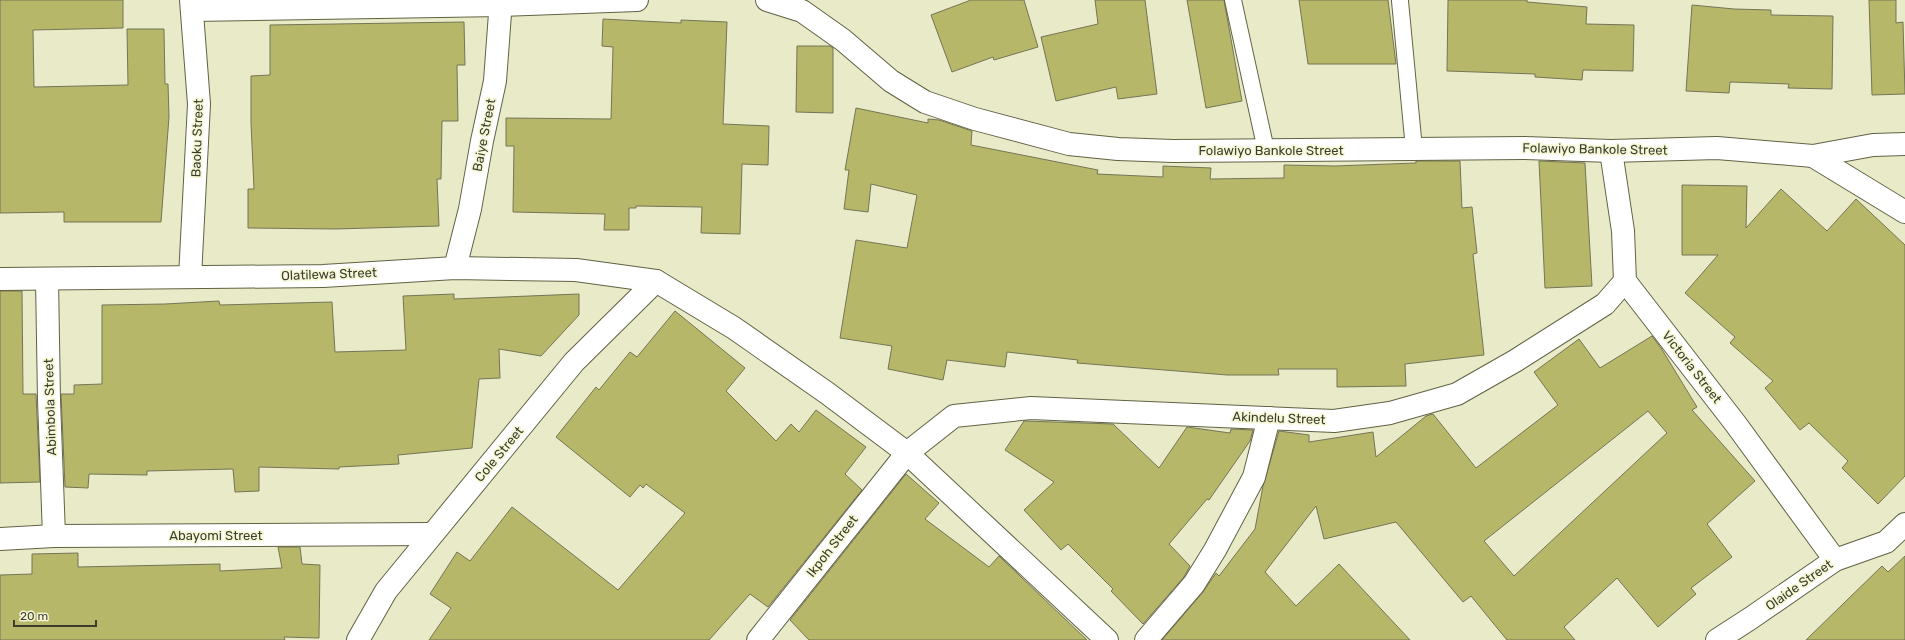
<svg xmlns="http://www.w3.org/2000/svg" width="1905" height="640" viewBox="0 0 1905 640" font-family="Rubik,sans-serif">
	<rect width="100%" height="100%" fill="#e9ebc8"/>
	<g fill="#b6b769" stroke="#747556" fill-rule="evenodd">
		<path d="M0 0H123V28L33 30 34 87 128 85 127 29H164L165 84H168L169 117 161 222H64V212L0 213Z"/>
		<path d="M971 0H1024L1038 47 994 60 993 57 952 72 931 15Z"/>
		<path d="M1095 0H1145L1157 94 1118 99 1116 87 1056 101 1041 37 1098 24Z"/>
		<path d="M1187 0H1224L1242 101 1206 108Z"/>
		<path d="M1299 0H1388L1396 64H1308Z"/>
		<path d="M1448 0H1527V2L1587 7 1586 24 1634 25 1633 71 1583 70 1582 80 1535 77V74L1447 71Z"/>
		<path d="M1869 0H1896V23L1903 22 1905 94 1872 95Z"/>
		<path d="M1692 5 1734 9 1771 10V15L1833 16 1832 89 1788 88 1789 84 1730 82 1729 93 1686 91Z"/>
		<path d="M603 19 681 23V20L727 22 723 124 769 126 768 165 742 164 740 234 701 233 702 207 636 206V208H629V230H604L605 214 513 212 514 146H506V118L611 119 613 47 602 46Z"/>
		<path d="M464 22 465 65H457L458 121H442L441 179H437L439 226 335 229 248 228V189H254L251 123V76L270 75V25Z"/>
		<path d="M797 46H830L833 48V113L796 112Z"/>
		<path d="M856 108 928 123V119L939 120 972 131 971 145 1098 170 1097 174 1163 177V166L1211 168 1210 179 1284 178V165L1335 166 1416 163V161H1460L1462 208 1472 207 1477 253 1473 254 1484 355 1405 364 1406 386 1337 387V369H1278L1279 375H1227L1077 363 1078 360 1007 352 1005 367 947 360 943 380 888 369 892 346 840 338 856 240 907 248 917 195 871 184 868 212 844 209 849 170H845Z"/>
		<path d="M1539 161 1585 163 1592 286 1545 288Z"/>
		<path d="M1682 185 1747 186 1746 228 1781 189 1827 231 1856 199 1905 245V476L1878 504 1842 468 1848 461 1809 423 1800 430 1765 388 1773 381 1730 343 1735 337 1685 293 1718 255H1682Z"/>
		<path d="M0 291H22L23 394H36L40 482 0 483Z"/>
		<path d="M454 294V299L579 294V315L541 356 499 349 500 378 479 379 472 448 398 455 399 464 339 467V469L259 467V491L235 492 233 469 147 471V475L89 474 88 488 65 487 61 394H74V385L102 384V305L165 304 219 301 220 305 332 302 335 352 406 350 403 296Z"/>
		<path d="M675 311 745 368 726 391 776 441 791 424 799 432 816 410 866 447 845 474 862 490 768 607 750 594 709 640H429L451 608 430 594 457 552 470 561 512 507 618 590 685 513 646 484 643 488 640 485 630 497 556 437 596 387 599 390 630 352 637 357Z"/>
		<path d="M1652 336 1661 348 1697 407 1692 410 1755 481 1707 524 1732 557 1691 588 1696 594 1658 627 1617 578 1564 627 1575 640H1507L1471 596 1463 602 1396 522 1324 539 1316 506 1265 572 1296 606 1339 564 1410 640H1162L1203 592 1216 573 1219 576 1255 529 1263 486 1279 431 1309 435V442L1373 432 1376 457 1426 416 1433 414 1476 468 1558 405 1534 372 1579 339 1600 368ZM1648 411 1667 433 1514 576 1484 541Z"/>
		<path d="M1024 421 1113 424 1159 468 1187 427 1230 433 1231 429 1253 430 1250 441 1209 500 1207 499 1169 544 1190 566 1184 577 1143 624 1111 591 1113 589 1068 544 1061 550 1024 510 1054 482 1005 450Z"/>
		<path d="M906 474 939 503 925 519 989 567 999 556 1087 640H809L790 620Z"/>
		<path d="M278 547H300L302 564 320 565 319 638 284 637 285 640H0V575L32 574V554L78 553V567L220 564V571L282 568Z"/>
		<path d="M1905 556V640H1806L1882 566 1888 572Z"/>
	</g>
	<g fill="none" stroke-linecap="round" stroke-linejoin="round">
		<g stroke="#616244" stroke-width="18">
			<g id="service">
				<path d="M1233 0 1266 150"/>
				<path d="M1400 1 1414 149"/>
			</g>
		</g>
		<g stroke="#616244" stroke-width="24">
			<g id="minor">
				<path d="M767 0 802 11 843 40 891 81 925 102 975 119 1069 144 1118 149 1173 151 1525 148 1611 151 1717 148 1813 156 1873 145 1905 144"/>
				<path d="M193 10 502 5 637 0"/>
				<path d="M1611 151 1623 231 1625 281 1735 423 1835 560"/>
				<path d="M1813 156 1905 212"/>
				<path d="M455 268 470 209 482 141 495 81 501 0"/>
				<path d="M190 277 199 104 191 0"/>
				<path d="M0 279 323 276 455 268 576 270 656 281 734 328 827 393 907 453 1107 640"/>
				<path d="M47 279 49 400 54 536"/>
				<path d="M0 539 54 536 432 534"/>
				<path d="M358 640 386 591 574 362 656 281"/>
				<path d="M758 640 907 453 954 416 1031 408 1334 421 1390 413 1457 394 1515 361 1605 304 1625 281"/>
				<path d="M1146 640 1194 584 1215 550 1254 477 1269 418"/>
				<path d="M1717 640 1751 618 1835 560 1886 542 1905 524"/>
			</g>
		</g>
		<use href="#service" stroke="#fff" stroke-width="16"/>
		<use href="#minor" stroke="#fff" stroke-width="22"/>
	</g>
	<g text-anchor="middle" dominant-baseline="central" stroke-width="3.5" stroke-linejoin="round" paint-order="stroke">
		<g font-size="13" fill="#3c3d2f" stroke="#f6f8d5">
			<text transform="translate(484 135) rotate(-79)">Baiye Street</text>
			<text transform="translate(197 138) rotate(-88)">Baoku Street</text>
			<text transform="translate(1595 149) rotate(1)">Folawiyo Bankole Street</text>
			<text x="1271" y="150">Folawiyo Bankole Street</text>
			<text transform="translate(329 274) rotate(-2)">Olatilewa Street</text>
			<text transform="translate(1692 367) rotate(52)">Victoria Street</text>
			<text transform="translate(50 407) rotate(-92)">Abimbola Street</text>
			<text transform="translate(1279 418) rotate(2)">Akindelu Street</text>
			<text transform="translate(499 454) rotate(-50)">Cole Street</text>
			<text x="216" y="535">Abayomi Street</text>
			<text transform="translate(832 546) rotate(-52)">Ikpoh Street</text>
			<text transform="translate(1799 585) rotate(-35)">Olaide Street</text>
		</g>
	</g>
	<path d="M14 620v6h82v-6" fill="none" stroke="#3c3d2f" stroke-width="2"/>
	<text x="20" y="620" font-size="12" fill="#3c3d2f" stroke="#f6f8d5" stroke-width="3" paint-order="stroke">20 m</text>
</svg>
